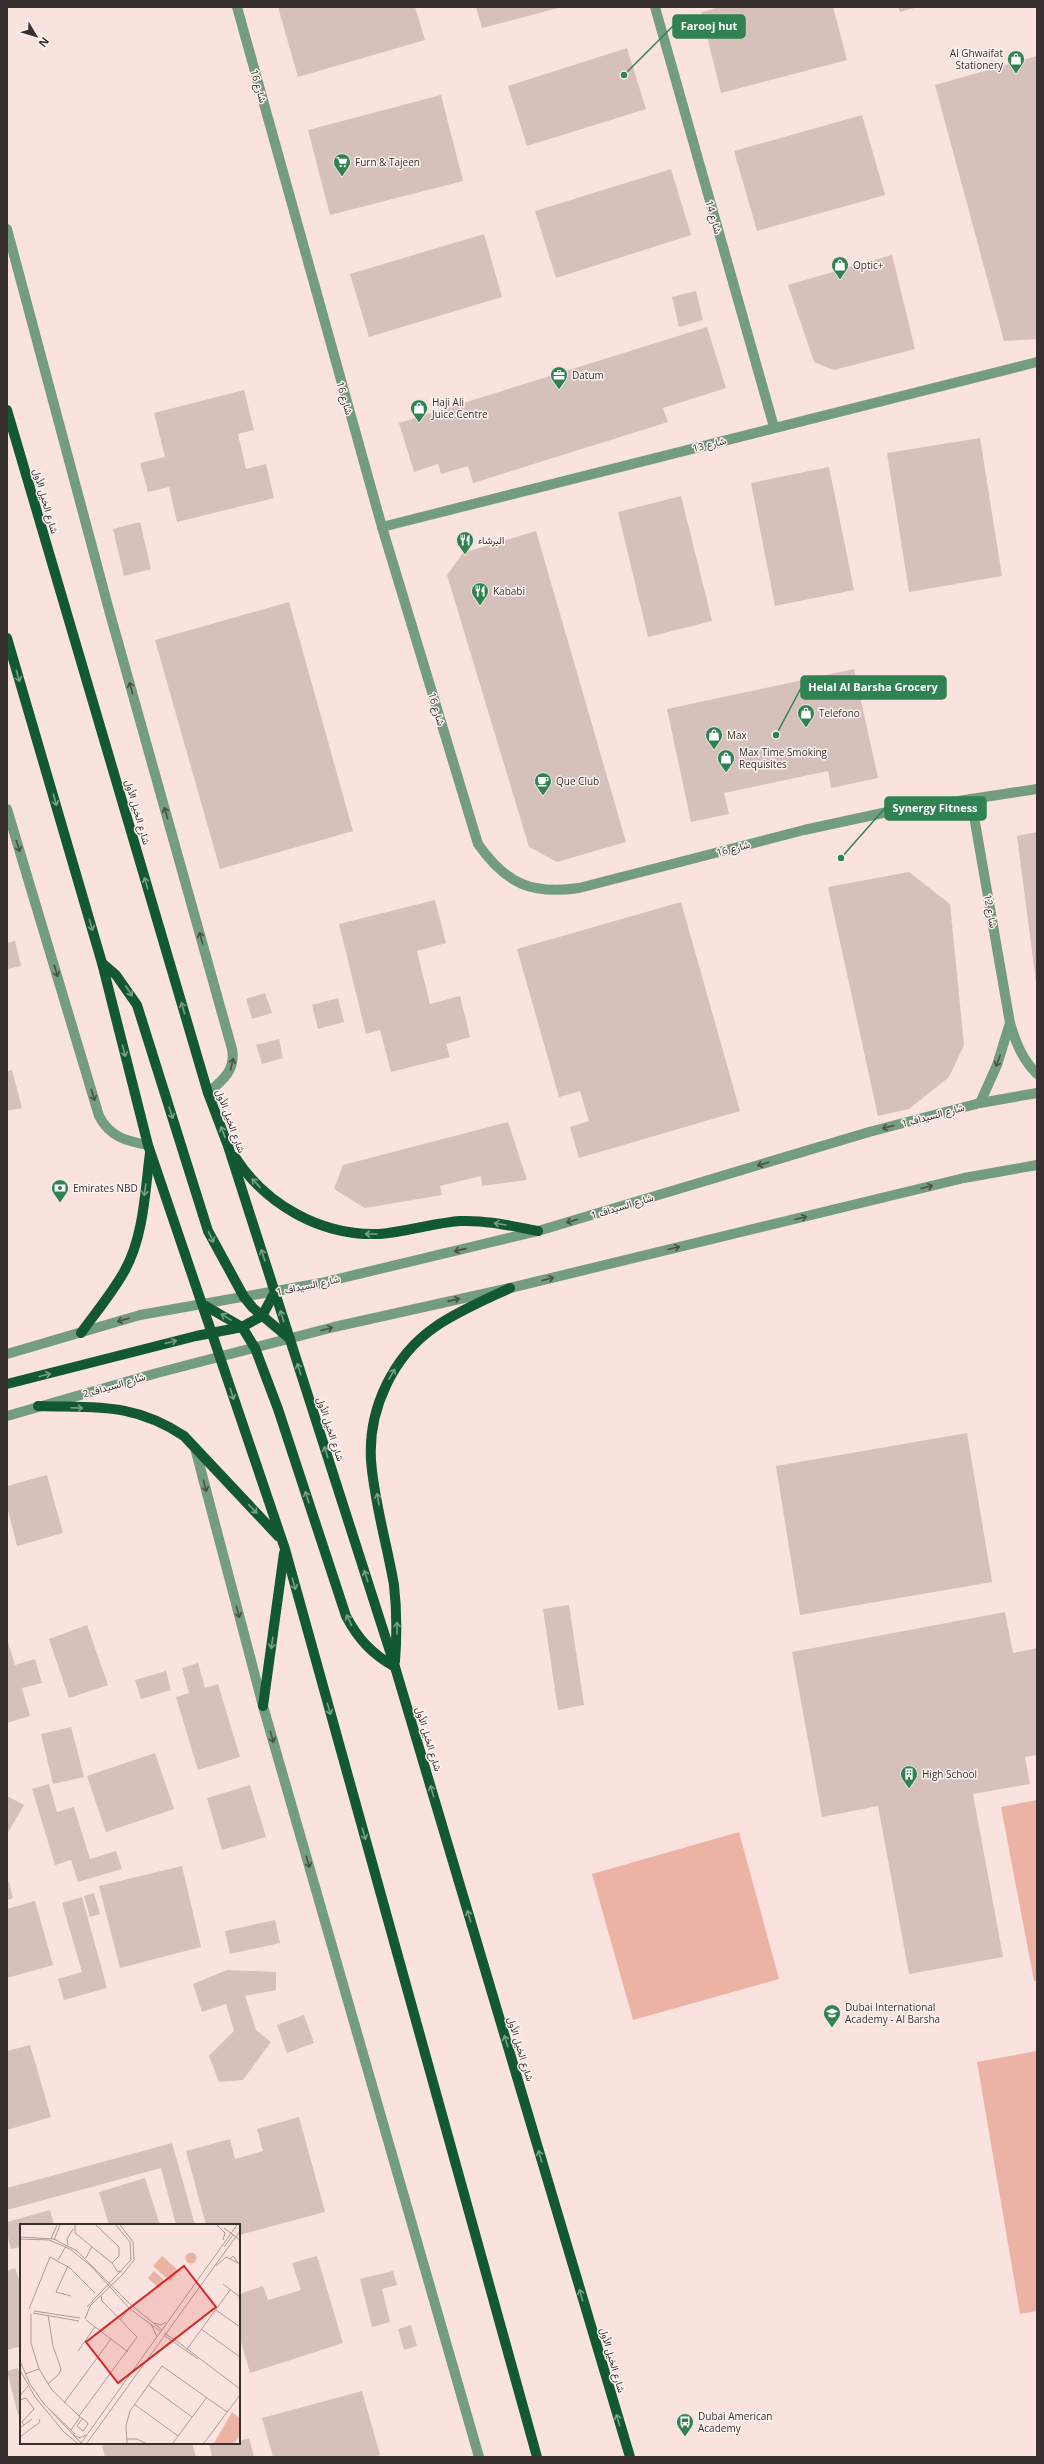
<svg xmlns="http://www.w3.org/2000/svg" width="1044" height="2464" viewBox="0 0 1044 2464" font-family="'Open Sans',Vazirmatn,sans-serif">
	<rect width="100%" height="100%" fill="#fae3de"/>
	<g fill="#ecb3a5">
		<path d="M1037 1800V1980L1034 1981 1001 1807Z"/>
		<path d="M739 1832 779 1979 633 2020 592 1874Z"/>
		<path d="M1037 2051V2311L1020 2314 977 2062Z"/>
	</g>
	<g fill="#d6c0bb">
		<path d="M278 7H415L425 40 298 77Z"/>
		<path d="M476 7H558V8L482 28Z"/>
		<path d="M721 7H833L847 60 721 93 701 12Z"/>
		<path d="M898 7H918L900 12Z"/>
		<path d="M627 48 646 109 527 146 508 86Z"/>
		<path d="M1037 56V339L1004 341 935 85Z"/>
		<path d="M441 95 463 181 330 215 308 130Z"/>
		<path d="M862 115 885 195 757 231 734 151Z"/>
		<path d="M671 169 691 235 556 278 535 211Z"/>
		<path d="M484 234 502 297 369 337 350 274Z"/>
		<path d="M892 255 915 349 834 370 814 362 788 285Z"/>
		<path d="M696 291 703 320 679 327 672 297Z"/>
		<path d="M707 327 726 388 663 408 668 422 473 483 468 466 441 474 438 464 414 472 399 423Z"/>
		<path d="M244 390 254 430 238 434 246 469 266 464 274 498 177 522 169 487 148 492 140 463 165 457 154 413Z"/>
		<path d="M980 438 1002 576 909 592 887 453Z"/>
		<path d="M829 467 854 590 775 606 751 483Z"/>
		<path d="M681 496 712 621 648 637 618 512Z"/>
		<path d="M140 522 151 569 124 576 113 529Z"/>
		<path d="M536 531 626 842 557 862 529 847 447 575 463 553Z"/>
		<path d="M289 602 353 831 220 869 155 640Z"/>
		<path d="M854 669 878 778 831 788 828 771 724 793 729 814 691 822 667 709Z"/>
		<path d="M1037 832V982H1036L1017 836Z"/>
		<path d="M909 872 950 904 964 1045 949 1077 909 1109 878 1116 828 887Z"/>
		<path d="M435 900 446 943 417 951 430 1004 460 996 470 1037 446 1044 450 1057 391 1072 380 1030 366 1034 339 924Z"/>
		<path d="M681 902 740 1111 579 1158 570 1127 589 1121 580 1091 559 1097 517 949Z"/>
		<path d="M15 941 21 966 7 969V943Z"/>
		<path d="M265 993 272 1013 252 1019 246 999Z"/>
		<path d="M338 998 344 1022 318 1029 312 1005Z"/>
		<path d="M279 1039 283 1058 262 1064 256 1045Z"/>
		<path d="M12 1070 22 1108 7 1111V1071Z"/>
		<path d="M508 1122 527 1180 482 1186 481 1176 440 1186 442 1195 365 1208 334 1189 343 1165Z"/>
		<path d="M967 1433 992 1582 800 1615 776 1466Z"/>
		<path d="M47 1475 63 1533 17 1546 7 1506V1486Z"/>
		<path d="M569 1605 584 1705 558 1710 543 1609Z"/>
		<path d="M1005 1612 1013 1653 1037 1648V1755L1025 1757 1030 1784 973 1794 1003 1957 909 1974 878 1806 822 1817 792 1652Z"/>
		<path d="M87 1625 108 1685 69 1698 49 1639Z"/>
		<path d="M7 1639 15 1665 35 1659 42 1683 22 1688 30 1716 7 1723Z"/>
		<path d="M198 1663 205 1688 218 1684 240 1757 198 1770 176 1697 189 1693 182 1668Z"/>
		<path d="M166 1671 171 1690 141 1699 135 1680Z"/>
		<path d="M71 1727 84 1777 53 1784 41 1734Z"/>
		<path d="M155 1753 174 1809 106 1832 87 1776Z"/>
		<path d="M49 1784 57 1812 74 1807 90 1859 116 1851 122 1869 78 1882 71 1860 55 1865 32 1789Z"/>
		<path d="M250 1785 266 1837 222 1850 207 1798Z"/>
		<path d="M7 1796 24 1805 7 1834Z"/>
		<path d="M182 1866 201 1947 120 1968 99 1886Z"/>
		<path d="M7 1882H9L13 1898 7 1900Z"/>
		<path d="M94 1893 100 1914 90 1917 84 1896Z"/>
		<path d="M82 1897 107 1988 64 2000 58 1979 82 1972 62 1903Z"/>
		<path d="M35 1901 53 1965 7 1978V1909Z"/>
		<path d="M275 1920 280 1943 230 1954 225 1931Z"/>
		<path d="M227 1970 276 1972V1990L245 1996 256 2030 271 2042 243 2080 219 2082 209 2056 234 2031 226 2004 202 2012 193 1984Z"/>
		<path d="M304 2015 314 2043 287 2053 277 2025Z"/>
		<path d="M30 2045 51 2117 7 2130V2051Z"/>
		<path d="M299 2117 325 2212 239 2235V2225H206L186 2151 230 2139 235 2159 263 2151 257 2129Z"/>
		<path d="M172 2143 195 2225H176L161 2168 7 2210V2188Z"/>
		<path d="M145 2178 160 2225H109L99 2192Z"/>
		<path d="M50 2210 54 2225H21V2247L11 2249 7 2234V2222Z"/>
		<path d="M317 2256 343 2343 250 2373 239 2335V2294L263 2286 268 2300 301 2290 292 2263Z"/>
		<path d="M15 2268 21 2285V2346L7 2350V2271Z"/>
		<path d="M393 2271 397 2285 382 2289 390 2322 372 2327 360 2279Z"/>
		<path d="M411 2325 417 2346 404 2350 398 2329Z"/>
		<path d="M18 2368 21 2381V2414L18 2415 7 2371Z"/>
		<path d="M362 2391 380 2455 372 2457H273L262 2418Z"/>
		<path d="M249 2438 254 2457H212L209 2443 229 2444Z"/>
		<path d="M112 2443H192L196 2457H105L102 2446Z"/>
	</g>
	<g fill="none" stroke-linecap="round" stroke-linejoin="round">
		<g stroke="#739c81" stroke-width="10">
			<path d="M237 7 382 527 478 844C506 884 532 895 579 888L804 830 892 811 1037 789"/>
			<path d="M655 7 774 427"/>
			<path d="M7 229 109 610 232 1049C236 1070 223 1080 208 1093"/>
			<path d="M382 527 1037 362"/>
			<path d="M971 799 1010 1023C1016 1043 1022 1059 1037 1074"/>
			<path d="M7 809 99 1116C110 1137 126 1141 148 1145"/>
			<path d="M980 1103 997 1065 1010 1023"/>
			<path d="M7 1354 140 1315 321 1283 538 1231 869 1132 980 1103 1037 1093"/>
			<path d="M7 1416 157 1373 334 1327 510 1288 964 1178 1037 1165"/>
			<path d="M195 1448 263 1706 479 2457"/>
		</g>
		<g stroke="#115833" stroke-width="10">
			<path d="M7 410 208 1093 228 1146 395 1667 630 2457"/>
			<path d="M7 638 102 963 148 1145 285 1549 537 2457"/>
			<path d="M102 963 116 975 137 1005 208 1231 244 1297 253 1308 290 1339"/>
			<path d="M235 1157C266 1205 321 1236 379 1234 406 1232 433 1223 460 1221 487 1220 512 1226 538 1231"/>
			<path d="M202 1304 242 1327 255 1348 278 1409 346 1616C358 1639 372 1654 395 1667"/>
			<path d="M81 1333C96 1312 113 1292 125 1270 144 1235 145 1191 150 1153"/>
			<path d="M7 1384 196 1336 242 1327 262 1316 275 1292"/>
			<path d="M38 1406C96 1408 133 1402 184 1436L278 1536"/>
			<path d="M395 1661C397 1635 397 1611 394 1585 387 1544 374 1502 371 1460 368 1409 393 1356 435 1327 458 1311 485 1300 510 1288"/>
			<path d="M263 1706 284 1553"/>
		</g>
	</g>
	<defs><path id="oneway-shaft" d="M-6 0H5M1.5-3L5.5 0L1.5 3" fill="none" stroke-width="1.6" stroke-linecap="round" stroke-linejoin="round"/></defs>
	<g stroke="#7b9e89">
		<use href="#oneway-shaft" transform="translate(18 676) rotate(74)"/>
		<use href="#oneway-shaft" transform="translate(55 800) rotate(74)"/>
		<use href="#oneway-shaft" transform="translate(146 883) rotate(-106)"/>
		<use href="#oneway-shaft" transform="translate(91 925) rotate(74)"/>
		<use href="#oneway-shaft" transform="translate(129 991) rotate(57)"/>
		<use href="#oneway-shaft" transform="translate(183 1008) rotate(-106)"/>
		<use href="#oneway-shaft" transform="translate(124 1051) rotate(76)"/>
		<use href="#oneway-shaft" transform="translate(171 1113) rotate(72)"/>
		<use href="#oneway-shaft" transform="translate(223 1132) rotate(-111)"/>
		<use href="#oneway-shaft" transform="translate(256 1183) rotate(-133)"/>
		<use href="#oneway-shaft" transform="translate(145 1190) rotate(98)"/>
		<use href="#oneway-shaft" transform="translate(500 1224) rotate(-171)"/>
		<use href="#oneway-shaft" transform="translate(371 1234) rotate(-180)"/>
		<use href="#oneway-shaft" transform="translate(211 1237) rotate(64)"/>
		<use href="#oneway-shaft" transform="translate(263 1255) rotate(-108)"/>
		<use href="#oneway-shaft" transform="translate(282 1316) rotate(-108)"/>
		<use href="#oneway-shaft" transform="translate(226 1317) rotate(-149)"/>
		<use href="#oneway-shaft" transform="translate(171 1342) rotate(-15)"/>
		<use href="#oneway-shaft" transform="translate(299 1369) rotate(-108)"/>
		<use href="#oneway-shaft" transform="translate(392 1374) rotate(-60)"/>
		<use href="#oneway-shaft" transform="translate(45 1375) rotate(-14)"/>
		<use href="#oneway-shaft" transform="translate(232 1394) rotate(72)"/>
		<use href="#oneway-shaft" transform="translate(77 1408) rotate(2)"/>
		<use href="#oneway-shaft" transform="translate(326 1452) rotate(-108)"/>
		<use href="#oneway-shaft" transform="translate(307 1497) rotate(-108)"/>
		<use href="#oneway-shaft" transform="translate(378 1499) rotate(-100)"/>
		<use href="#oneway-shaft" transform="translate(253 1509) rotate(46)"/>
		<use href="#oneway-shaft" transform="translate(366 1576) rotate(-108)"/>
		<use href="#oneway-shaft" transform="translate(294 1584) rotate(74)"/>
		<use href="#oneway-shaft" transform="translate(349 1620) rotate(-116)"/>
		<use href="#oneway-shaft" transform="translate(397 1628) rotate(-90)"/>
		<use href="#oneway-shaft" transform="translate(272 1643) rotate(98)"/>
		<use href="#oneway-shaft" transform="translate(329 1709) rotate(74)"/>
		<use href="#oneway-shaft" transform="translate(432 1791) rotate(-107)"/>
		<use href="#oneway-shaft" transform="translate(364 1834) rotate(74)"/>
		<use href="#oneway-shaft" transform="translate(469 1916) rotate(-107)"/>
		<use href="#oneway-shaft" transform="translate(506 2041) rotate(-107)"/>
		<use href="#oneway-shaft" transform="translate(540 2156) rotate(-107)"/>
		<use href="#oneway-shaft" transform="translate(581 2295) rotate(-106)"/>
		<use href="#oneway-shaft" transform="translate(618 2420) rotate(-106)"/>
	</g>
	<g stroke="#4a5047">
		<use href="#oneway-shaft" transform="translate(131 688) rotate(-106)"/>
		<use href="#oneway-shaft" transform="translate(166 813) rotate(-106)"/>
		<use href="#oneway-shaft" transform="translate(18 846) rotate(73)"/>
		<use href="#oneway-shaft" transform="translate(201 938) rotate(-106)"/>
		<use href="#oneway-shaft" transform="translate(56 971) rotate(73)"/>
		<use href="#oneway-shaft" transform="translate(998 1061) rotate(111)"/>
		<use href="#oneway-shaft" transform="translate(232 1064) rotate(-76)"/>
		<use href="#oneway-shaft" transform="translate(93 1095) rotate(73)"/>
		<use href="#oneway-shaft" transform="translate(888 1127) rotate(165)"/>
		<use href="#oneway-shaft" transform="translate(763 1164) rotate(163)"/>
		<use href="#oneway-shaft" transform="translate(927 1187) rotate(-14)"/>
		<use href="#oneway-shaft" transform="translate(801 1218) rotate(-14)"/>
		<use href="#oneway-shaft" transform="translate(572 1221) rotate(163)"/>
		<use href="#oneway-shaft" transform="translate(674 1248) rotate(-14)"/>
		<use href="#oneway-shaft" transform="translate(460 1250) rotate(167)"/>
		<use href="#oneway-shaft" transform="translate(548 1279) rotate(-14)"/>
		<use href="#oneway-shaft" transform="translate(454 1300) rotate(-13)"/>
		<use href="#oneway-shaft" transform="translate(123 1320) rotate(164)"/>
		<use href="#oneway-shaft" transform="translate(327 1329) rotate(-15)"/>
		<use href="#oneway-shaft" transform="translate(205 1486) rotate(75)"/>
		<use href="#oneway-shaft" transform="translate(238 1612) rotate(75)"/>
		<use href="#oneway-shaft" transform="translate(272 1737) rotate(74)"/>
		<use href="#oneway-shaft" transform="translate(308 1862) rotate(74)"/>
	</g>
	<defs>
		<g id="shop-pin" transform="scale(0.9)"><path d="M0 17L-7.5 6A9.5 9.5 0 1 1 7.5 6Z" fill="#308253" stroke="#fdf4f2"/><path d="M-5-2.5h2.3a2.7 3.5 0 0 1 5.4 0H5L5.5 6h-11ZM-1.5-2.5h3a1.5 2.3 0 0 0-3 0Z" fill="#fff"/></g>
		<g id="supermarket-pin" transform="scale(0.9)"><path d="M0 17L-7.5 6A9.5 9.5 0 1 1 7.5 6Z" fill="#308253" stroke="#fdf4f2"/><path d="M-6-5.5h2.5l.6 2H6L4.5 2H-2.5L-4.4-4H-6ZM-1.5 3.2a1.3 1.3 0 1 0 .1 0ZM3 3.2a1.3 1.3 0 1 0 .1 0Z" fill="#fff"/></g>
		<g id="office-pin" transform="scale(0.9)"><path d="M0 17L-7.5 6A9.5 9.5 0 1 1 7.5 6Z" fill="#308253" stroke="#fdf4f2"/><path d="M-6-3h4V-5.5h4V-3h4V5H-6ZM-1-4.5V-3h2v-1.5ZM-6 0V1H6V0Z" fill="#fff"/></g>
		<g id="restaurant-pin" transform="scale(0.9)"><path d="M0 17L-7.5 6A9.5 9.5 0 1 1 7.5 6Z" fill="#308253" stroke="#fdf4f2"/><path d="M-5-6h1v4h1v-4h1v4h1v-4h1v5L-1.5 .5V6h-2V.5L-5-1ZM5-6V6H3V1.5H1.5Q1.5-4 5-6Z" fill="#fff"/></g>
		<g id="cafe-pin" transform="scale(0.9)"><path d="M0 17L-7.5 6A9.5 9.5 0 1 1 7.5 6Z" fill="#308253" stroke="#fdf4f2"/><path d="M-5.5-4.5H6V0H3Q3 3.5 0 3.5H-2.5Q-5.5 3.5-5.5 0ZM3-3.2v2h1.7v-2ZM-6 4.5H4V6H-6Z" fill="#fff"/></g>
		<g id="bank-pin" transform="scale(0.9)"><path d="M0 17L-7.5 6A9.5 9.5 0 1 1 7.5 6Z" fill="#308253" stroke="#fdf4f2"/><path d="M-6-4H6V4H-6ZM0-2.3a2.3 2.3 0 1 0 0 4.6a2.3 2.3 0 1 0 0-4.6Z" fill="#fff"/></g>
		<g id="building-pin" transform="scale(0.9)"><path d="M0 17L-7.5 6A9.5 9.5 0 1 1 7.5 6Z" fill="#308253" stroke="#fdf4f2"/><path d="M-4-6H4V6H1V3H-1V6H-4ZM-2.5-4.3h1.7v1.8h-1.7ZM.8-4.3h1.7v1.8H.8ZM-2.5-1h1.7V.8h-1.7ZM.8-1h1.7V.8H.8Z" fill="#fff"/></g>
		<g id="school-pin" transform="scale(0.9)"><path d="M0 17L-7.5 6A9.5 9.5 0 1 1 7.5 6Z" fill="#308253" stroke="#fdf4f2"/><path d="M0-5L7-2L0 1L-7-2ZM-4 1L0 2.5L4 1V4Q0 6-4 4Z" fill="#fff"/></g>
		<g id="bus-pin" transform="scale(0.9)"><path d="M0 17L-7.5 6A9.5 9.5 0 1 1 7.5 6Z" fill="#308253" stroke="#fdf4f2"/><path d="M-5-6H5V4H4V6H2V4H-2V6H-4V4H-5ZM-3.5-4V0h7V-4ZM-3.5 1.2v1.5H-2V1.2ZM2 1.2v1.5H3.5V1.2Z" fill="#fff"/></g>
	</defs>
	<g fill-rule="evenodd">
		<use href="#shop-pin" x="1016" y="59"/>
		<use href="#supermarket-pin" x="342" y="162"/>
		<use href="#shop-pin" x="840" y="265"/>
		<use href="#office-pin" x="559" y="375"/>
		<use href="#shop-pin" x="419" y="408"/>
		<use href="#restaurant-pin" x="465" y="540"/>
		<use href="#restaurant-pin" x="480" y="591"/>
		<use href="#shop-pin" x="806" y="713"/>
		<use href="#shop-pin" x="714" y="735"/>
		<use href="#shop-pin" x="726" y="758"/>
		<use href="#cafe-pin" x="543" y="781"/>
		<use href="#bank-pin" x="60" y="1188"/>
		<use href="#building-pin" x="909" y="1774"/>
		<use href="#school-pin" x="832" y="2013"/>
		<use href="#bus-pin" x="685" y="2422"/>
	</g>
	<g text-anchor="middle" dominant-baseline="central" stroke-width="3" stroke-linejoin="round" paint-order="stroke">
		<g font-size="10" fill="#38302e" stroke="#fdf4f2" text-anchor="start">
			<text x="1003" y="53" text-anchor="end">Al Ghwaifat<tspan x="1003" dy="12">Stationery</tspan></text>
			<text x="355" y="162">Furn &amp; Tajeen</text>
			<text x="853" y="265">Optic+</text>
			<text x="572" y="375">Datum</text>
			<text x="432" y="402">Haji Ali<tspan x="432" dy="12">Juice Centre</tspan></text>
			<text x="478" y="540">البرشاء</text>
			<text x="493" y="591">Kababi</text>
			<text x="819" y="713">Telefono</text>
			<text x="727" y="735">Max</text>
			<text x="739" y="752">Max Time Smoking<tspan x="739" dy="12">Requisites</tspan></text>
			<text x="556" y="781">Que Club</text>
			<text x="73" y="1188">Emirates NBD</text>
			<text x="922" y="1774">High School</text>
			<text x="845" y="2007">Dubai International<tspan x="845" dy="12">Academy - Al Barsha</tspan></text>
			<text x="698" y="2416">Dubai American<tspan x="698" dy="12">Academy</tspan></text>
		</g>
		<g font-size="10" fill="#38302e" stroke="#fdf4f2">
			<text transform="translate(259 86) rotate(74)">شارع 16</text>
			<text transform="translate(714 217) rotate(74)">شارع 14</text>
			<text transform="translate(345 398) rotate(74)">شارع 16</text>
			<text transform="translate(709 444) rotate(-14)">شارع 13</text>
			<text transform="translate(46 501) rotate(74)">شارع الخيل الأول</text>
			<text transform="translate(437 709) rotate(73)">شارع 16</text>
			<text transform="translate(138 812) rotate(74)">شارع الخيل الأول</text>
			<text transform="translate(733 848) rotate(-15)">شارع 16</text>
			<text transform="translate(991 911) rotate(80)">شارع 12</text>
			<text transform="translate(933 1115) rotate(-15)">شارع السيداف 1</text>
			<text transform="translate(231 1121) rotate(70)">شارع الخيل الأول</text>
			<text transform="translate(622 1206) rotate(-17)">شارع السيداف 1</text>
			<text transform="translate(308 1285) rotate(-12)">شارع السيداف 1</text>
			<text transform="translate(114 1385) rotate(-16)">شارع السيداف 2</text>
			<text transform="translate(331 1429) rotate(72)">شارع الخيل الأول</text>
			<text transform="translate(429 1739) rotate(73)">شارع الخيل الأول</text>
			<text transform="translate(521 2049) rotate(73)">شارع الخيل الأول</text>
			<text transform="translate(613 2360) rotate(74)">شارع الخيل الأول</text>
		</g>
	</g>
	<g transform="translate(20 2224)">
		<rect width="220" height="220" fill="#fae3de"/>
		<path d="M165.5 34a5.5 5.5 0 1 1 11 0a5.5 5.5 0 1 1-11 0ZM142 32 159 47 150 57 133 42ZM134 47 145 57 139 64 128 54ZM212 188 220 194V211L214 219H194Z" fill="#ecb3a5"/>
		<path fill="none" stroke="#ac9b98" stroke-width="1" d="M55 1V9L92 39 99 32V23L76 1M197 1 205 9 203 16M204 4 220 16M0 13 34 15 57 27 110 80 142 106M0 15 29 16 50 25 71 42 109 84 141 108M31 15 37 1M34 16 40 1M48 21 47 15 53 5M204 23 213 11M66 34 72 22M210 35 213 32 218 39M38 36 46 22M92 39 97 47 102 48M48 42 36 68 51 72M196 42 206 33 220 40M203 60 220 73M67 83 111 36 110 18 96 1M9 85 30 33 50 44 75 69M196 86 220 103M14 87 60 94M13 89 59 97M11 90V119L19 145 32 166 59 192 117 113 82 77 81 72M28 91 33 122 41 145 39 150 28 160M65 95 70 82 103 50 114 36 113 18 100 1M66 96 108 128M100 96 109 84M134 99 141 101 146 98M131 100 137 113M181 105 220 133M144 109 158 118M145 112 178 135M158 118 220 165M167 125 210 66M58 127 75 103M0 137 10 160 24 180M0 146 15 173 44 208M5 150 19 145M128 161 172 193M0 172 8 162M0 176 6 174 14 185 2 198 4 201M23 179 55 210M44 179 91 115M114 180 158 212M29 185 61 219M59 192 67 198 68 200 63 207 57 202 62 195M0 204 12 195M51 206 60 193M44 208 57 219M53 211 60 214 66 211M0 213 20 198 19 195M107 215H117L125 219M61 219 217 1M67 219 220 7M107 219 106 202 110 187 142 142 207 188M153 219 187 173M184 219 220 171"/>
		<path fill="#d62828" fill-opacity="0.15" stroke="#d62828" stroke-width="2" d="M164 42 196 83 98 159 66 118Z"/>
		<rect width="220" height="220" fill="none" stroke="#38302e" stroke-width="2"/>
	</g>
	<path fill="none" stroke="#308253" stroke-width="1.5" d="M624 75L673 26M776 735L801 688M841 858L885 808"/>
	<g fill="#308253" stroke="#fdf4f2" stroke-width="1.5">
		<circle cx="624" cy="75" r="4"/>
		<circle cx="776" cy="735" r="4"/>
		<circle cx="841" cy="858" r="4"/>
	</g>
	<g fill="#308253" stroke="#308253" stroke-width="1.5">
		<rect x="673" y="15" width="72" height="23" rx="4"/>
		<rect x="801" y="676" width="145" height="23" rx="4"/>
		<rect x="885" y="797" width="101" height="23" rx="4"/>
	</g>
	<g font-size="11" text-anchor="middle" font-weight="bold" fill="#fff">
		<text x="709" y="30">Farooj hut</text>
		<text x="873" y="691">Helal Al Barsha Grocery</text>
		<text x="935" y="812">Synergy Fitness</text>
	</g>
	<rect width="1044" height="2464" fill="none" stroke="#38302e" stroke-width="16"/>
	<g transform="translate(36 36) rotate(128)" stroke="#fdf4f2" stroke-width="3" paint-order="stroke">
	<path d="M0-3L7 15L0 10L-7 15Z" fill="#38302e"/>
	<text y="-6" font-size="11" font-weight="bold" text-anchor="middle" fill="#38302e">N</text>
	</g>
</svg>
